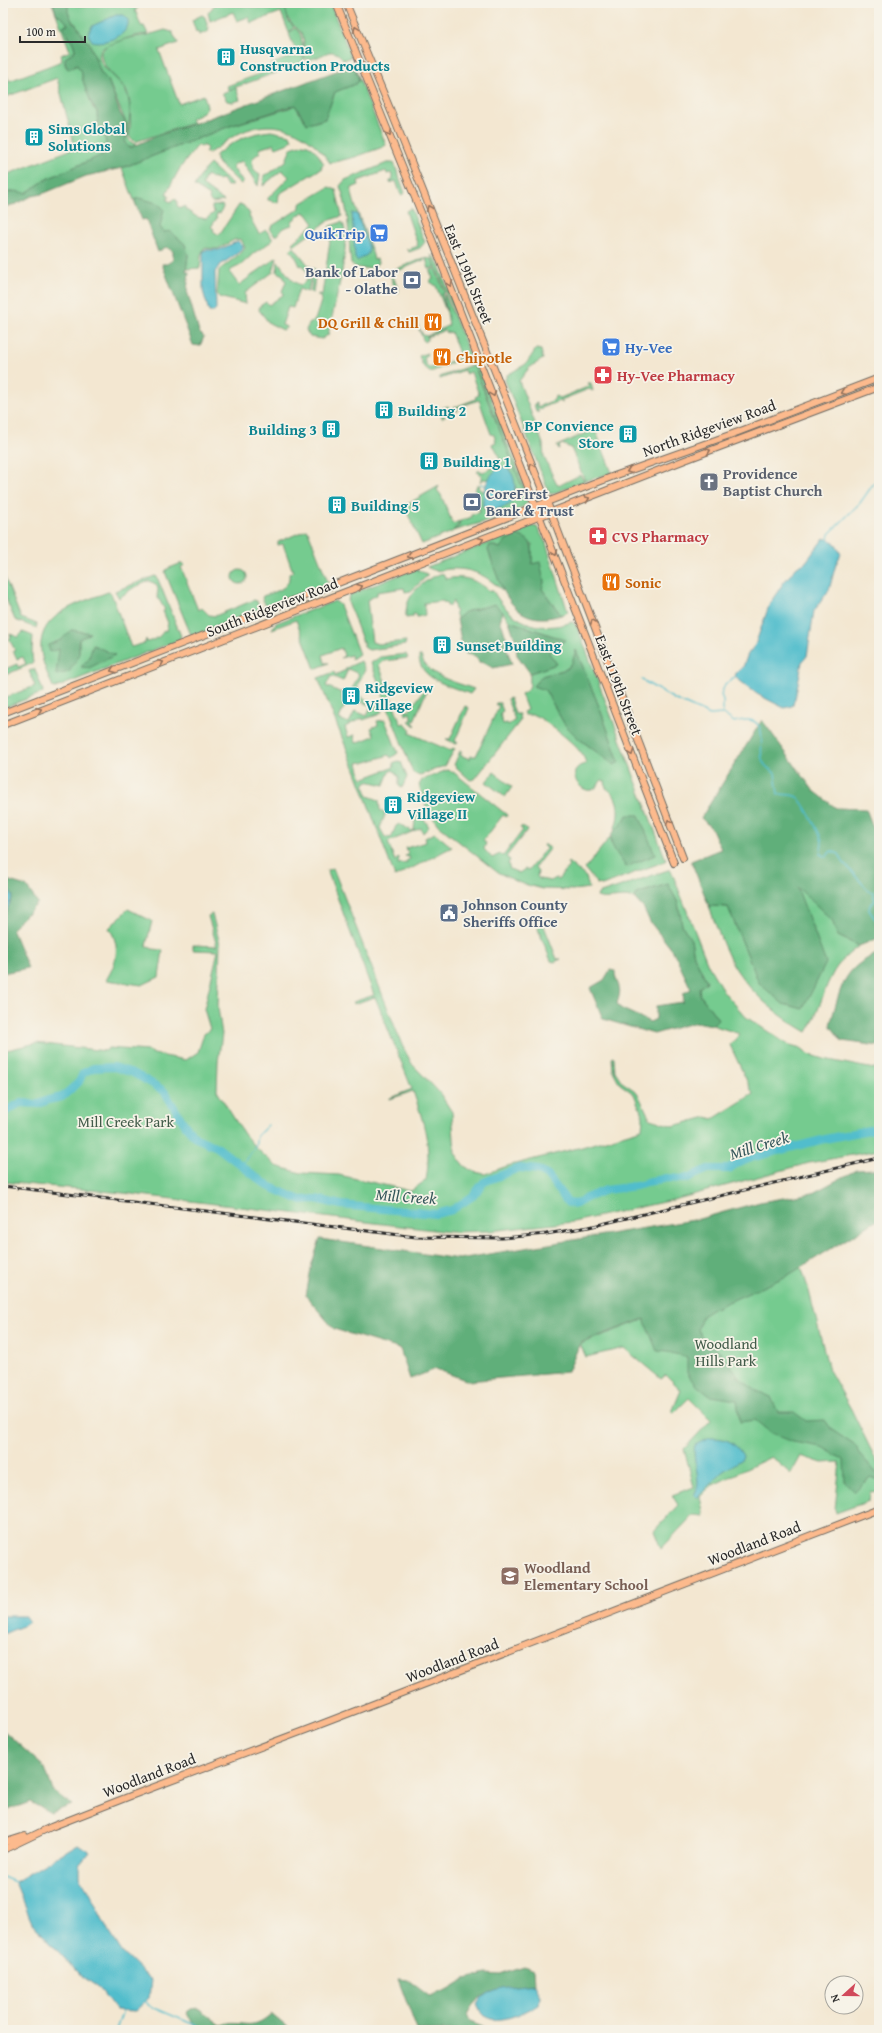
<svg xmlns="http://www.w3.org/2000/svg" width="882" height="2033" viewBox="0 0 882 2033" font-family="'Gentium Book Plus',serif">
	<rect width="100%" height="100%" fill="#f7f3e8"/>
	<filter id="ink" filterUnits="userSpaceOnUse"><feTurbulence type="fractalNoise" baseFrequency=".025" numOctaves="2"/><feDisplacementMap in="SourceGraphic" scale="8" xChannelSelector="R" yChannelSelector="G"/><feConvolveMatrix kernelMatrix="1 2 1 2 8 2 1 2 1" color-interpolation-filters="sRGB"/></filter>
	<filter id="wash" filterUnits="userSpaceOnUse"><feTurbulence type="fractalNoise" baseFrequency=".012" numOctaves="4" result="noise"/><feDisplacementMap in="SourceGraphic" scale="16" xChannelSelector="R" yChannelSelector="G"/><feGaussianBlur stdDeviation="0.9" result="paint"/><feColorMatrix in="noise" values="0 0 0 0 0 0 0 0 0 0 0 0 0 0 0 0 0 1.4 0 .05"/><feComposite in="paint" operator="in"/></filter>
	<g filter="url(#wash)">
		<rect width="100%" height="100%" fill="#f3e7d1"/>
		<g fill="#75cb8f" stroke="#507b5d" fill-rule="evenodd">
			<path d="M52 3H53L58 15C63 17 65 20 68 25L64 30 74 45 75 51C71 58 62 57 66 67L72 68 77 65 82 70V78L93 108 97 111 98 128 104 135 106 142 102 155 47 179 26 193 9 192 3 194V176L75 148 57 78 3 98V66L9 81 62 61 61 55 70 51Z"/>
			<path d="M68 3 85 7 97 3H141L137 5 138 8 135 10 141 26H144L148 34C135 35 127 38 115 43 105 46 94 50 102 64 109 74 121 81 126 92 133 106 128 124 128 138L132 143 136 144 132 147H128L125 143 127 125 108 80 101 73 91 47 79 32 78 27C72 21 64 13 68 3Z"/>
			<path d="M216 3C239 3 260 11 282 7L286 11 288 21 294 27 289 33 281 12 251 23 248 17 237 21 233 12 210 21 208 13Z"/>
			<path d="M287 3H330L351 57 344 60C329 41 322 62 305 59 302 52 305 45 303 37 301 29 293 27 289 20 286 16 287 10 283 6Z"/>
			<path d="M202 15 205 17 209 31 199 35 198 31 196 32 192 20Z"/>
			<path d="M295 28C305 35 301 49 304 61L302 63 273 74 270 65 297 54 289 34Z"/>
			<path d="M165 30 172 32 178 43 159 50 179 104 204 95 207 107 203 113 191 119 193 123 135 142 129 136C131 125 132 100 126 90 119 78 100 68 101 52L106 46 129 38 148 35Z"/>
			<path d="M352 65H354L386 145 383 147 355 157 330 163C310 132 275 116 240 133 228 138 220 147 209 153L205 152 207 149 204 145 201 147 198 145 180 168 166 194 169 196 167 200 171 202 173 199 177 200V206L181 208 185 206V209L197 217 206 219 215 212 212 210V206L222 205 223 207 220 214 218 213 216 216 217 218 211 227 214 229 213 231 219 235 239 205H243L250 214 249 216 259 234 266 230 272 238V241L254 253 241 265 231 270 230 273 239 285 277 257 273 272 245 293 246 304 219 297 217 294 219 270 242 252 245 248 241 239 234 240 218 249 204 248 201 255 200 268 186 269 188 255 163 232 139 198 134 200 122 168 230 126 289 108 295 105 303 119 312 123 325 119 335 92 354 84 350 66Z"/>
			<path d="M271 70 272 74 228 90 227 86Z"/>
			<path d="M236 88 240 100 233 102 227 101 222 93Z"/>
			<path d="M271 131 290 135 292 140 289 143 276 148 274 144 259 149 260 152 253 158C251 166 253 170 260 174L258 186 242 161 233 165V168L243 182 241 184 216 161V155C233 141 249 133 271 131Z"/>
			<path d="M303 144C313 144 319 156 324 164L321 166 322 168 279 194 278 203 268 200V198L289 177 282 170 263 186 264 175 270 173 286 161 291 148Z"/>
			<path d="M387 163H394L405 193 401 195 396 181 390 183V181L393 180 391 173 387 174 386 171 358 181 359 185 352 188C349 197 372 245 374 260L377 259 378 263C372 270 358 270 351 264 348 238 350 212 340 186L345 180Z"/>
			<path d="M210 164 233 185 227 186 223 179 217 180 206 175 202 185 224 201 212 203 209 199 210 196 194 186 205 169Z"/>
			<path d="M329 187 336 190 342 216 328 221 295 245 292 243 314 224 307 214 303 212 292 221V225L283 228 277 235H274L270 229 272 226 300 208V204Z"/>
			<path d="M411 208 425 242 420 248 409 252 405 248 407 250 418 246 406 211Z"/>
			<path d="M342 222C354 237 332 314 328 335L322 339 310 337 306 330 309 324 315 320 322 298 318 296V294L322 295 331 234 327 233 330 226Z"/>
			<path d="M292 248 294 247 309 266 316 270 313 293 310 292C314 280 309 274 302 265L300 266C297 259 295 255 290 250Z"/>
			<path d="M431 255 437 260 457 312 469 347Z"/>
			<path d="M424 258 432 259 435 267 429 269 426 259 393 273V276L399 292 396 293 390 274 391 271Z"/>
			<path d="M278 261C282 267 293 284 301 285L308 279 310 281 308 292 299 289 293 308 288 307 282 325 287 327 283 330 269 323 259 310 260 306 266 302 269 305 284 294 282 291 286 282 283 275 277 272Z"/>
			<path d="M435 268 445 293 442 294 446 311 436 286 429 281 433 279 430 271Z"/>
			<path d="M445 294 470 355 431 372 423 366 419 356 427 353 424 360 427 366 431 368 457 359 460 356 451 332 447 333 445 330 427 337 428 340 424 342 417 324 423 335 427 336 449 325 444 295Z"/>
			<path d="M536 349 541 350 543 359 529 368 519 381 543 444 544 457 556 483 560 485 580 475 584 481 552 494 549 493 505 380 507 375 526 364Z"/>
			<path d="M474 363 479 366 485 384 484 387 486 386 497 413 495 414 498 415 507 441V444L509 445 526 490 524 491Z"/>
			<path d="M469 366H474L528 502C518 516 470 525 453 531L459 526 460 521 472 517 471 515 480 512 474 493 477 485H480L479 489 484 491 483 508C490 515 502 509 509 504L516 489 510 470 503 467 496 471 488 480 484 479 480 482 482 475 477 472 479 470 483 472 497 466 496 462 500 460 495 447H493L492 444 496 442 494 435 491 434 479 400 464 405V409L461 410 460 407 457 409V412L455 409 444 413 445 417 442 418 439 409 448 406 450 409 476 399 475 397 479 395 471 372 466 374 464 370 440 379V377Z"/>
			<path d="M588 383H591L593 391 589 389 561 400 563 403 559 401 537 410 539 412H536L534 404 537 403V407L554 400 555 396 560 398 590 386Z"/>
			<path d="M595 429 612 473 585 481 571 448 562 444 560 445 559 449 557 446Z"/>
			<path d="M439 486 437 490 441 495 453 524 459 521V524L452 532 422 544 404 506Z"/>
			<path d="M531 526 537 527 546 543 568 612 561 615 542 589 544 582 540 563 532 564V544L517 535 506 540 500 548 495 546 488 550 503 591C487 576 473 568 450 569 438 570 438 573 427 567Z"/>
			<path d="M306 530 308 531 328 582 325 586 270 607 266 606 262 598 263 596C274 592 291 589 289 574L293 572 283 544 278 545V542Z"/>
			<path d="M182 563 185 565 181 567 198 610 202 608 209 615 215 616 254 600 257 601 259 608 257 612 195 636 191 635 165 572 167 569Z"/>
			<path d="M415 569 427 574V576L411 591 405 592 404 588 377 592V595L367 600 372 642 378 644 406 641 405 645 369 650 365 648 348 602 349 595Z"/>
			<circle cx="240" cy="577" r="7"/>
			<path d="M3 573 21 618 37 624 36 628 15 620 3 592Z"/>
			<path d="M442 573 446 579C463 575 477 580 490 591H493C511 622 538 634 572 622L577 626 666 860 663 862 602 885 597 884 585 869 610 837 611 844 622 825 614 830C620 816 621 797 606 788L605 781 601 780C589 809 558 768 586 764 584 748 553 728 540 718L534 715H525L523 712 527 710 521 694C533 688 529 685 530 673L557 664 549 653 554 642 561 644 565 640 509 621 503 612C482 607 475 604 457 619L453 601 450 606H447L446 602 444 603 443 601 424 603 425 615 417 617 416 614H413V617L406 618C404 595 422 581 442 573ZM576 650 600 709 619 762 614 765 578 738 565 725 545 690 533 686 542 676 566 669 572 663Z"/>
			<path d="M155 576 157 577 181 636 179 640 55 688 53 687C49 677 44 668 42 657 33 615 77 604 108 592L111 593 131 647 145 643 146 639 147 642C154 640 161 637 164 630L166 631 168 623 163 611 165 610 157 596 158 589 156 584 149 581 133 588 119 598 115 591ZM71 630 90 633 79 639V656L57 674 61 640Z"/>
			<path d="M335 601 340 605 359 654 352 659 351 655 341 658 344 655 341 648 323 655 325 663H329L315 669 296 620 272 629 276 623Z"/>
			<path d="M23 632 33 636 32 654 33 663 3 676V670L17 664 18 667 26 664 23 657 17 659 13 651 15 650 9 639 11 638 10 634 18 637Z"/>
			<path d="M406 654 408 658 384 661 379 665 401 724 405 723 411 730 409 733 451 751 453 748 455 749 445 766 420 775 413 773 371 663 380 657Z"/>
			<path d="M419 656H421C426 676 456 682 474 689L470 694C451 686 419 680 419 656Z"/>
			<path d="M361 661 365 670 358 684V690L352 689 359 674 348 669 343 681 331 676 326 686 342 693V699L346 703 339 719 349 723 355 711 367 716 371 706 355 699 357 695 360 694 364 699 379 704 382 711 380 714 363 720 362 718 345 727 348 737 355 735 354 737 356 743 374 736 371 728 378 725 377 721 385 720 398 753 391 758 389 755 363 763 362 762 358 763 362 779 394 767 393 763 398 761 401 762 407 777 402 788 399 786V777L393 770 389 772 384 785 367 781 364 786 368 796 379 800 380 810 384 812 385 815 380 828 385 837 391 838 396 826 399 824 412 831 414 830 415 819 409 813 410 810 421 814 429 827 423 833 421 828 388 842 395 861 399 857 398 864 407 863 406 861 410 859 409 857 405 856 408 854 406 848 426 842 425 838 435 833 452 847 395 877 356 772 318 678 334 672 335 675 346 670V668Z"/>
			<path d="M35 669 43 691 42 693 3 708V697L4 698 35 686 29 671Z"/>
			<path d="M425 689 427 690 413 723 416 725 415 726 409 721 412 720 410 713 406 715 405 710 409 711Z"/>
			<path d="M510 698 515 714H519L520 721 475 779 470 780 454 765 460 751 462 752 460 755 470 759 471 756H476L499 706 495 704 496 703H500L503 711 500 713 503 724 507 723 508 725 515 720 507 699Z"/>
			<path d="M465 706 469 708 455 741 458 743 456 744 446 739H450Z"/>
			<path d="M447 770 452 771 507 815 506 817 503 815 483 841 486 843 484 849 492 858 500 854 503 856 523 830 520 828 522 826 527 830 506 857 510 860 508 864 510 869 519 873 525 869 528 871 546 848 543 846 544 844 550 848 535 867 538 871 537 876 539 879 551 881 556 878 558 880 569 866 567 864 568 862 586 877 589 888 574 890 543 889 520 883 497 872 438 825 427 809 419 785 422 780Z"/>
			<path d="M494 772 512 787 505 797 486 782Z"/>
			<path d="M333 868 402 1045 412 1064 439 1092 452 1112 455 1153 464 1166 475 1172 485 1174 507 1166 582 1147 642 1129 643 1117 634 1094 620 1084 613 1071 612 1058 614 1057 615 1071 622 1082 637 1092 650 1119 673 1126 707 1117 713 1119 753 1094 730 1045 740 1034 712 1025 718 1019 700 995 699 988 707 982 694 956 691 940 682 925 678 903 668 884 636 894 634 898C620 895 606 901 597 897L598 894 668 870H671L708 965 724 992 746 1017 787 1044 801 1048 809 1054 824 1059 879 1070V1150L809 1163 677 1199 573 1222 489 1231 450 1232 123 1193 3 1182V1051L36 1043 106 1051 108 1048 148 1051 154 1054 186 1060 198 1052 204 1034 210 1029 204 1009 218 951 193 950V945L217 946 208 916 212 914 220 944 218 1008 222 1034 218 1062 217 1091 244 1134 255 1147 276 1166 301 1173 339 1175 411 1191 426 1180C432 1147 424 1123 413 1091L390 1099V1098L412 1089 375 997 354 1004 353 1002 374 995 327 870Z"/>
			<path d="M797 886 832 920 838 936 859 946C848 954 838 963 832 975 822 993 819 1014 807 1032 775 1014 746 990 729 957 721 941 715 923 709 906L728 907 759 982Z"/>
			<path d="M128 909 152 921 146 946 153 949 163 950 159 977 142 985 106 980C117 963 121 946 109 928Z"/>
			<path d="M546 923 547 925 544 926 557 959H561L554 962 551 961 538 929 540 924Z"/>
			<path d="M801 1266 809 1291 829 1370 851 1409 879 1466V1476L858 1452 857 1447 833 1431 865 1483 870 1477 879 1480V1491L870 1492 869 1501 836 1513 835 1509 840 1462 822 1463 801 1456 791 1474 771 1457 711 1486 700 1497 704 1516 693 1515 661 1549 654 1531 678 1505 672 1495 694 1487 684 1449 711 1420 689 1398 674 1413 672 1412 681 1390 666 1375 661 1379 624 1348 586 1357 580 1344 759 1275 787 1276Z"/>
		</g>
		<g fill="#60af7a" stroke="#466d52">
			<path d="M53 3H68V12L73 23 76 24 85 40 89 42 101 73 108 80 120 113 126 123 127 132 125 143 130 148 156 136 193 124 350 66 355 69 359 80 356 84 335 92 325 119 307 124 295 105 230 126 122 168 86 176 42 194 32 196 16 204 3 207V194L15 191 26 193 47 179 102 155 106 142 104 135 98 128 97 111C91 106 80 76 82 71L79 69 77 65 68 69 65 64V58L75 51 74 45 63 27 64 25H68C65 18 60 18 56 13Z"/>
			<path d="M139 198 157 203 164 209 160 227 164 232 170 231 185 244 188 255 186 272H189L187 291 199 332 204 337 200 346 193 345 162 264H167L173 260V251L166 247 158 252 146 219 142 220 134 200Z"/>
			<path d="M517 535C535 540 532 548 532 564L540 562 544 582 542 589 561 615C511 630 501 587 488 550L490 545 500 548 506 540Z"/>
			<path d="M495 604 503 612 500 621C504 627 503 632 507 638L506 647 512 664 493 668 484 663 479 662 475 656 466 654 462 646 457 619 465 612Z"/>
			<path d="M509 621 565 640 561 644 554 642 549 653 557 664 530 673 517 655 516 642Z"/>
			<path d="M71 630 90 633 79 639V656L69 672 56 675 59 649 50 652 48 645 61 640Z"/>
			<path d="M93 645 115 655 89 668 81 667 89 658Z"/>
			<path d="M576 650 600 709 619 762 614 765 578 738 565 725 545 690 533 686 542 676 567 669 572 663Z"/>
			<path d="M762 720 813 790 836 808 866 809 879 843V938L859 946 838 936 832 920 797 887 826 963 803 1009 783 1004 759 983 728 907 709 906 691 861 721 849 712 829 701 818Z"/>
			<path d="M627 815H639L655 855 626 867C620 857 603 840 615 830 621 824 623 823 627 815Z"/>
			<path d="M3 879 26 886 38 903 12 929 28 968 3 973V919L13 896 9 889 3 888Z"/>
			<path d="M668 884 678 903 682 925 691 940 694 956 707 982 699 988 700 995 718 1019 712 1025 696 1022 654 1034 603 1019 590 988 604 980 610 970 615 971C615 986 624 984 617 1003L620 1008 650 1022 656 1019V1006L683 1002 684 993 691 989 673 951 650 922 644 909 634 898 636 894Z"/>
			<path d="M879 953V1046L842 1041 830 1025C841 989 841 968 879 953Z"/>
			<path d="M874 1169 879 1170V1221H876L787 1276 715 1308 702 1316 698 1329 704 1341 712 1345 727 1359 738 1377 755 1390 771 1397 778 1412H794L806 1421 825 1420 832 1430 857 1447 858 1452 879 1476V1480L870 1477 855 1492 845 1482 844 1460 822 1447 793 1442 771 1433 755 1420 740 1422 737 1400 710 1396 694 1383 687 1373V1357L667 1352 657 1351 644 1319 580 1343 568 1372 468 1381 436 1369 410 1379 400 1349 334 1329 306 1296 312 1263 320 1239 459 1259 699 1219 760 1202 813 1193 856 1170Z"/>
			<path d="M3 1730 45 1768 53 1791 72 1805 51 1813 30 1802 3 1812Z"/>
			<path d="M524 1967 533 1971 534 1984C508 1988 479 1987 467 2015L470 2022 491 2030H417L398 1979 408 1980 429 1996 449 1989 465 1979 487 1974 500 1975Z"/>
			<path d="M198 2008 221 2025C243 2019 250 2033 271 2014L287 2027 288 2030H196L187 2012 191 2009Z"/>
		</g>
		<g fill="#51bdcc" stroke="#3e747c">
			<path d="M116 15H124L128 20C131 35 104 45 92 41L88 34 92 26Z"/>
			<path d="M352 213 357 214 369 248 368 254 357 261 355 258Z"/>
			<path d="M238 241 243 246 242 250 219 266 215 272 216 310 214 312H209L203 291V253L204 250H219Z"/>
			<path d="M503 467C518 470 517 495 509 505L488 512 483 505C482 491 488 471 503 467Z"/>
			<path d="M824 538 834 542 841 554 836 564 829 590 814 611 807 656 802 662 795 699 792 706 784 708 757 694 735 677 736 673 743 667 748 654 755 645 770 603 784 582 797 567 805 563Z"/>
			<path d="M3 888 9 889 13 896 3 919Z"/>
			<path d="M709 1438C725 1438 735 1441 743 1456L741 1460 722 1472 697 1498 694 1495C704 1479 691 1463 695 1445Z"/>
			<path d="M3 1616H25L29 1622 25 1625 3 1634Z"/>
			<path d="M78 1844 90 1852 79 1865V1877L88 1890 108 1930 122 1952 151 1980 149 1998 135 2011 116 2010 100 1989 78 1973 32 1923 15 1882Z"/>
			<path d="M534 1984 540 1996 539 2004C528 2011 505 2022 491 2019 485 2017 481 2010 477 2005 486 1985 515 1987 534 1984Z"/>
		</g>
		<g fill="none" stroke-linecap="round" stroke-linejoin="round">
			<g stroke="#51bdcc" stroke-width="1.5">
				<path d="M481 484 484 485"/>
				<path d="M828 540 829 534 860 503 879 476"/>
				<path d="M642 680 674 699 710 715 723 714 734 722C739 721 746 719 750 720 768 724 759 747 762 759 764 766 769 769 775 773L778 794C785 795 791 794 797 797 803 801 820 834 822 841 822 845 821 850 820 854L826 857 831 851 839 854 843 862 870 892H873L875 901 870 905 869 910 875 919H879"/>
				<path d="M723 713V700L721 695 725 684 736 677"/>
				<path d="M241 1166 255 1147 257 1136 268 1125"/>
				<path d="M3 1877 15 1882"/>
				<path d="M145 2001 152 2007 207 2030"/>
				<path d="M116 2030 123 2010"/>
			</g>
			<path stroke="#51bdcc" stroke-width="8" d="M3 1113 20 1103 39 1104 48 1100 62 1097 79 1082 83 1073 93 1068 114 1067 133 1073 151 1083 164 1091 185 1125 196 1138 217 1147 268 1186 300 1200 316 1199 341 1205 436 1214 452 1210 473 1196 484 1182 519 1168 538 1170 548 1176 568 1203 576 1204 586 1198 606 1190 636 1186 665 1178 685 1179 708 1169H729L736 1164 751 1158 825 1139 879 1128"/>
		</g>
	</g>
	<g filter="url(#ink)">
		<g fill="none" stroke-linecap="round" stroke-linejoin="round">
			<g stroke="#716d65" stroke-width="8">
				<g id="major">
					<path d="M336 3 435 247 674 863"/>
					<path d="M346 3 393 116 547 502 683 858"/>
					<path d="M3 713 614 476 738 432 879 378"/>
					<path d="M3 725 685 460 879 387"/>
					<path d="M3 1843 25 1836"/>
					<path d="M3 1850 51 1827 133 1795 311 1728 879 1509"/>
				</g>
			</g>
			<use href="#major" stroke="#fcba8d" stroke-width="6"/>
			<g stroke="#2b2b2b" stroke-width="3">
				<path id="rail" d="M3 1186 416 1237 502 1238 546 1234 589 1227 879 1158"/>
			</g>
			<use href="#rail" stroke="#f7f3e8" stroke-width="1.5" stroke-dasharray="4.5" stroke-linecap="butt"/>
		</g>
		<defs><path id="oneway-chevron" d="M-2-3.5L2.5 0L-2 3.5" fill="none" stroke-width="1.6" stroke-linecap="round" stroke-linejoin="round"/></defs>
		<g stroke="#94725c">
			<use href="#oneway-chevron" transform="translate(356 29) rotate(-111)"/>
			<use href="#oneway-chevron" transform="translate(389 133) rotate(68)"/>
			<use href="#oneway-chevron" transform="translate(429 208) rotate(-112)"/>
			<use href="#oneway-chevron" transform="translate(450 284) rotate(69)"/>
			<use href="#oneway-chevron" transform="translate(843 392) rotate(159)"/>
			<use href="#oneway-chevron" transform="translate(493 394) rotate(69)"/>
			<use href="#oneway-chevron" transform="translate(708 451) rotate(-19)"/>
			<use href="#oneway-chevron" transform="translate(532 466) rotate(-112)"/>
			<use href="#oneway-chevron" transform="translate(629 471) rotate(161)"/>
			<use href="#oneway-chevron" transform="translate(587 499) rotate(-21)"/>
			<use href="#oneway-chevron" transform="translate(481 540) rotate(-21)"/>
			<use href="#oneway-chevron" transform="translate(555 553) rotate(69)"/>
			<use href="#oneway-chevron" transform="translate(410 556) rotate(159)"/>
			<use href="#oneway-chevron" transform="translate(360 587) rotate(-21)"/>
			<use href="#oneway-chevron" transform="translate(593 622) rotate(-111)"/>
			<use href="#oneway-chevron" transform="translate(161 663) rotate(-21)"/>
			<use href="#oneway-chevron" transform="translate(113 670) rotate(159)"/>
			<use href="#oneway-chevron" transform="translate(39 710) rotate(-21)"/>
			<use href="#oneway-chevron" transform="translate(631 753) rotate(69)"/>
			<use href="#oneway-chevron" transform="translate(669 822) rotate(-111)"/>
		</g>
	</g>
	<defs>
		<g id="building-square" transform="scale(1)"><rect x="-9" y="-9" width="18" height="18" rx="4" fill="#0f9aa8" stroke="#f7f3e8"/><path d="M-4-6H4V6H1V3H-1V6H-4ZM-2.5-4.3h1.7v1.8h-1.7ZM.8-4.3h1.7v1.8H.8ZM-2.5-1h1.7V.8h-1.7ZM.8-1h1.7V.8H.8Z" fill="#fff"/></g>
		<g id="supermarket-square" transform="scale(1)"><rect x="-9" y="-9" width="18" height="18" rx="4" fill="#3f7fe0" stroke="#f7f3e8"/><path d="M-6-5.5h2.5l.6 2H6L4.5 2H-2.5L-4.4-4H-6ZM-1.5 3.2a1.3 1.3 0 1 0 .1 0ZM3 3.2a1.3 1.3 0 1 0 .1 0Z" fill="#fff"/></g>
		<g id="bank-square" transform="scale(1)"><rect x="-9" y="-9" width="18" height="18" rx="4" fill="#5c6f8a" stroke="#f7f3e8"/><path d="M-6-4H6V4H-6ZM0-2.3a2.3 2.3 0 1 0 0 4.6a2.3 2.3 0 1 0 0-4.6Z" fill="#fff"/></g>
		<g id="restaurant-square" transform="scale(1)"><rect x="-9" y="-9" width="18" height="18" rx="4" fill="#e8710a" stroke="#f7f3e8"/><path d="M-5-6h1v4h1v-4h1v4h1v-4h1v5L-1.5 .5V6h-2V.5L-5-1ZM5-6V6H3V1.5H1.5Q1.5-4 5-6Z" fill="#fff"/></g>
		<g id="pharmacy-square" transform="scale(1)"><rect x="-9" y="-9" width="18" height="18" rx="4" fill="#e0444e" stroke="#f7f3e8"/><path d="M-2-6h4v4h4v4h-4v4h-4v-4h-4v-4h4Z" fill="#fff"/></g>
		<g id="church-square" transform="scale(1)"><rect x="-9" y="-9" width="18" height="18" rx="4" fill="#6b7280" stroke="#f7f3e8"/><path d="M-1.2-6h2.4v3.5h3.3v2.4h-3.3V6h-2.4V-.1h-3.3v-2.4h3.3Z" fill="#fff"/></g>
		<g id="civic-square" transform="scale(1)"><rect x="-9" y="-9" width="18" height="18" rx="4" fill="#5c6f8a" stroke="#f7f3e8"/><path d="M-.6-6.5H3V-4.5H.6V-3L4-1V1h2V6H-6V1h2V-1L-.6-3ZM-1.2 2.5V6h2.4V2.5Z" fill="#fff"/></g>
		<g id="school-square" transform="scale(1)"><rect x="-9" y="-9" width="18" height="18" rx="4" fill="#8d6e63" stroke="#f7f3e8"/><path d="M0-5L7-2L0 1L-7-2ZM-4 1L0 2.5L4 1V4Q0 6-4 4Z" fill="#fff"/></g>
	</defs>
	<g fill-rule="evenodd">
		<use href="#building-square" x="226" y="57"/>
		<use href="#building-square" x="34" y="137"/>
		<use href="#supermarket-square" x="379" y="233"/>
		<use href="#bank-square" x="412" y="280"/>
		<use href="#restaurant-square" x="433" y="322"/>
		<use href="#supermarket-square" x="611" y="347"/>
		<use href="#restaurant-square" x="442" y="357"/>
		<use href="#pharmacy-square" x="603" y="375"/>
		<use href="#building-square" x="384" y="410"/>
		<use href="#building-square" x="331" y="429"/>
		<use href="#building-square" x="628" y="434"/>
		<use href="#building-square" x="429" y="461"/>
		<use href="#church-square" x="709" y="482"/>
		<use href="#bank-square" x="472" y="502"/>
		<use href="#building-square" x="337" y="505"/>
		<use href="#pharmacy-square" x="598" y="536"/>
		<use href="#restaurant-square" x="611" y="582"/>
		<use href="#building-square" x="442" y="645"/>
		<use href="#building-square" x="351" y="696"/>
		<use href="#building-square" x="393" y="805"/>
		<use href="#civic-square" x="449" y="913"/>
		<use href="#school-square" x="510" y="1576"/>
	</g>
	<g text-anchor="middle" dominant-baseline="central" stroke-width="3.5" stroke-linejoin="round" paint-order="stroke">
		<g font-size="15" font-weight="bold" fill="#0d838f" stroke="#f7f3e8" text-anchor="start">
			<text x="240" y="48">Husqvarna<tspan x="240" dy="17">Construction Products</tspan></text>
			<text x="48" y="128">Sims Global<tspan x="48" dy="17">Solutions</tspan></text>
			<text x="398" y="410">Building 2</text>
			<text x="614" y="425" text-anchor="end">BP Convience<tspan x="614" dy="17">Store</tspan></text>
			<text x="317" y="429" text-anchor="end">Building 3</text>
			<text x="443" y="461">Building 1</text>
			<text x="351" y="505">Building 5</text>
			<text x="456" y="645">Sunset Building</text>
			<text x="365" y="687">Ridgeview<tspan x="365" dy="17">Village</tspan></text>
			<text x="407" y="796">Ridgeview<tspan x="407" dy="17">Village II</tspan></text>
		</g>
		<g font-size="15" font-weight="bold" fill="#366cbe" stroke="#f7f3e8" text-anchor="end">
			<text x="365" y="233">QuikTrip</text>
			<text x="625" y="347" text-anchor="start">Hy-Vee</text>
		</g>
		<g font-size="15" font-weight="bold" fill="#4e5e75" stroke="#f7f3e8" text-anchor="start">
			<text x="398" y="271" text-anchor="end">Bank of Labor<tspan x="398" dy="17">- Olathe</tspan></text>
			<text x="486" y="493">CoreFirst<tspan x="486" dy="17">Bank &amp; Trust</tspan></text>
			<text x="463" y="904">Johnson County<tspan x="463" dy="17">Sheriffs Office</tspan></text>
		</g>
		<g font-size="15" fill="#2b2b2b" stroke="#f7f3e8">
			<text transform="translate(469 274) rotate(68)">East 119th Street</text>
			<text transform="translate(709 428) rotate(-20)">North Ridgeview Road</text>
			<text transform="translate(272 607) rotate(-21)">South Ridgeview Road</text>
			<text transform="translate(619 685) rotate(69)">East 119th Street</text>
			<text transform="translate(754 1543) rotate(-21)">Woodland Road</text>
			<text transform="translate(452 1660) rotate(-21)">Woodland Road</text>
			<text transform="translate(149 1775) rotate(-21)">Woodland Road</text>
		</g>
		<g font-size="15" font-weight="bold" fill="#c56008" stroke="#f7f3e8" text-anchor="start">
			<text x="419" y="322" text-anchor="end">DQ Grill &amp; Chill</text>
			<text x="456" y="357">Chipotle</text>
			<text x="625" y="582">Sonic</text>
		</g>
		<g font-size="15" font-weight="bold" fill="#be3a42" stroke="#f7f3e8" text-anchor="start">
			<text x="617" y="375">Hy-Vee Pharmacy</text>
			<text x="612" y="536">CVS Pharmacy</text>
		</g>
		<g font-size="15" font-weight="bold" fill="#5b616d" stroke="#f7f3e8" text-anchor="start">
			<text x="723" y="473">Providence<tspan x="723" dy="17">Baptist Church</tspan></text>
		</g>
		<g font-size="15" fill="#415b49" stroke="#f7f3e8">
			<text x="126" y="1121">Mill Creek Park</text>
			<text x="726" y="1343">Woodland<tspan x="726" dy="17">Hills Park</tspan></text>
		</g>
		<g font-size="15" font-weight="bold" fill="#785e54" stroke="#f7f3e8" text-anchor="start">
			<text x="524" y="1567">Woodland<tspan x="524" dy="17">Elementary School</tspan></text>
		</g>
		<g font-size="16" font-style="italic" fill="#36575b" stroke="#f7f3e8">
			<text transform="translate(759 1145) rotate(-17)">Mill Creek</text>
			<text transform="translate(406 1196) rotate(4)">Mill Creek</text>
		</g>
	</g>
	<rect width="882" height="2033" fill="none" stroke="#f7f3e8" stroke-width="16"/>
	<g transform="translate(844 1995) rotate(249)"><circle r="19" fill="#f7f3e8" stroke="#a5a39c"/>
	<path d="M0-3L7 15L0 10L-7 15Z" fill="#d1495b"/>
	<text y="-6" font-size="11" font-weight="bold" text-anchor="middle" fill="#2b2b2b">N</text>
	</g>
	<path d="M20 36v6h65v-6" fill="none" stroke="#2b2b2b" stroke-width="2"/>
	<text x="26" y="36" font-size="12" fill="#2b2b2b" stroke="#f7f3e8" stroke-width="3" paint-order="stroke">100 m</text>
</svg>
